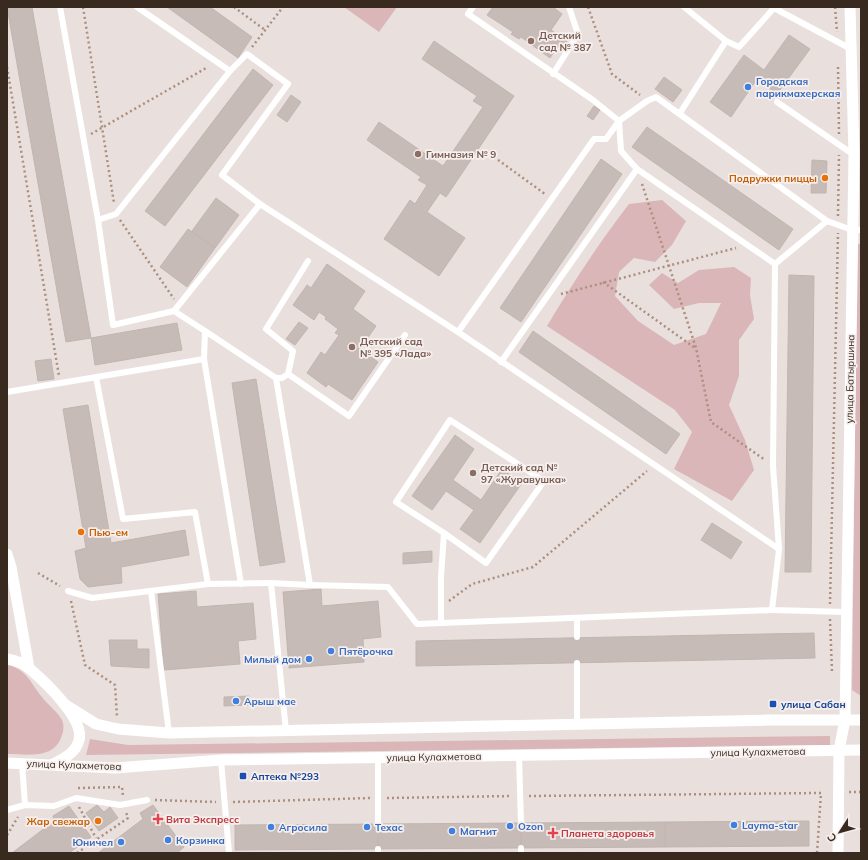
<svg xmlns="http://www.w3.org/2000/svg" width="868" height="860" viewBox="0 0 868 860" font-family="Mulish,sans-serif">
	<rect width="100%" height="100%" fill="#e9e0dd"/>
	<g fill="#dab6b8">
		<path d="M344 7H397L379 32Z"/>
		<path d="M662 200 686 221 672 245 655 262 634 258 619 272 615 296 638 321 674 345 706 334 721 303H699L674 309 649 285 662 273 678 283 699 270 734 267 751 278 750 295 754 319 739 340V376L729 405 745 440 754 470 732 501 674 469 692 432 675 410 547 326C572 284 599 243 629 204Z"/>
		<path d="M857 244H861V696L852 690Z"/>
		<path d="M7 665C26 668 31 684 42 697 48 705 57 711 62 720 64 725 64 730 62 735 55 760 27 754 7 754Z"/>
		<path d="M830 736V745L86 755 90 739 128 745Z"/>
	</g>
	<g fill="#c6bbb6" stroke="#c2b5b0">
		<path d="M7 7H32L91 338 66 342Z"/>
		<path d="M167 7H210L252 37 238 58Z"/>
		<path d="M493 7H553L562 14 551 30 567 41 562 48 558 46 550 58 521 37 519 39 511 34 513 32 487 15Z"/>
		<path d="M789 35 810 49 777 94 757 79 731 117 710 102 744 55 764 70Z"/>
		<path d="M434 41 514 96 446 197 440 193 427 212 465 238 439 276 384 239 410 200 415 204 427 185 418 180 421 177 367 140 379 122 443 166 483 107 473 101 477 96 422 59Z"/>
		<path d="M253 69 273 85 165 226 145 211Z"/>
		<path d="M664 77 682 90 673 102 655 89Z"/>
		<path d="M291 95 301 102 287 122 277 115Z"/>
		<path d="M594 106 600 110 593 120 587 116Z"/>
		<path d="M647 127 793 229 779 250 632 147Z"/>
		<path d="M601 159 622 174 521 322 500 308Z"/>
		<path d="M812 160 827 161 826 193H811Z"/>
		<path d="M216 198 239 215 215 248 192 231Z"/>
		<path d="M188 229 215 248 187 287 160 267Z"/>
		<path d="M327 264 365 291 353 309 376 326 360 349 378 362 352 400 328 384 326 387 307 373 321 352 325 355 339 335 335 333 338 329 325 319 326 317 319 312 314 320 293 305 307 285 311 288Z"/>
		<path d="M789 275 814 276 811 572H785Z"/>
		<path d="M299 322 308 328 295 345 286 339Z"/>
		<path d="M177 323 182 350 95 365 91 338Z"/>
		<path d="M533 331 680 434 666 454 519 352Z"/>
		<path d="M51 359 54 379 38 381 35 361Z"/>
		<path d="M256 379 285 562 260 566 232 383Z"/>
		<path d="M88 405 111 543 185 530 189 555 121 567 122 583 88 587 80 579 75 551 86 548 63 409Z"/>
		<path d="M455 435 474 449 453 480 481 500 502 469 522 483 480 543 460 529 474 510 446 491 432 510 412 496Z"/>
		<path d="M712 523 742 542 731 559 701 540Z"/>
		<path d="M432 551V562L403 564V553Z"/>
		<path d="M321 589 322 606 378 601 381 637 363 639 364 662 289 668 283 592Z"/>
		<path d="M196 591 197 607 253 603 256 639 238 641 240 664 164 670 158 594Z"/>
		<path d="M814 633 815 658 416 666V641Z"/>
		<path d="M109 640H137V649H149V668L111 666Z"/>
		<path d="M249 696V705L224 706V697Z"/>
		<path d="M97 805 104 812 110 807 118 818 99 831 86 813Z"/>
		<path d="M153 805 184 847 177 853H158L157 851 155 853H98L143 819 140 813Z"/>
		<path d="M69 806 91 837 69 853H12L54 821 53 816Z"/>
		<path d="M809 821V846L665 847V822Z"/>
		<path d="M665 822V847L521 848V823Z"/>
		<path d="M521 823V848L378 849V824Z"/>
		<path d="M378 824V849L235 850V825Z"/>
	</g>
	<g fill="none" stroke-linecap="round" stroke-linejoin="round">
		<g stroke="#ac8f7e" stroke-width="2.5" stroke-dasharray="2 3" stroke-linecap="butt">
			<path d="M83 7 114 203"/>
			<path d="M234 7 265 30"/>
			<path d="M588 7 612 74 640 95"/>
			<path d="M835 7 837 32"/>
			<path d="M252 47 283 7"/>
			<path d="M7 67 59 376"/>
			<path d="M838 67 839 134"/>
			<path d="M91 134 208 67"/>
			<path d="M494 157 545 194"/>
			<path d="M642 184 696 348 711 422 765 460"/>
			<path d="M838 216 839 155"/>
			<path d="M120 220 174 299"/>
			<path d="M603 282 695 348"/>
			<path d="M561 294 736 248"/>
			<path d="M38 573 60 586"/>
			<path d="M71 601 85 665 115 685 117 717"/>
			<path d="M449 601 472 584 533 567 647 471"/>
			<path d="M830 604 838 233"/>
			<path d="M830 619 832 672"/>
			<path d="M78 788 122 787 123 796"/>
			<path d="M849 792H861"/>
			<path d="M529 796 821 793 817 853"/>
			<path d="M387 798 512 796"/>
			<path d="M155 800 216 802"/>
			<path d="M233 802 370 798"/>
			<path d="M79 807 96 838"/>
			<path d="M7 835 18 817"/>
			<path d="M77 853 128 818 126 812"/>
		</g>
		<g stroke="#fff" stroke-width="6">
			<path d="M60 7 98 220 113 325 174 311 260 204 458 332 779 549"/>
			<path d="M137 7 230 71"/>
			<path d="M473 7 468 14 593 100 619 121 621 151 637 169"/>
			<path d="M684 7 726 41"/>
			<path d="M553 74 578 34 569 7"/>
			<path d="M777 102 854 155"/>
			<path d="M680 113 726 41 739 47 774 8 851 49"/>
			<path d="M98 220 116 214 230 71 247 54 288 84 222 175 260 204"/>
			<path d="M205 331 276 378 310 585 271 583 286 731"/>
			<path d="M458 332 594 139H606L619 121 647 101 656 97 827 221"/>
			<path d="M204 359 241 584"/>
			<path d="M501 362 637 169 775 264"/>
			<path d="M288 374 349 416 405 335"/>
			<path d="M96 377 123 519 195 512 208 584"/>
			<path d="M276 378H282L288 374 293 351 266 329 308 261"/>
			<path d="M7 392 204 359 205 331 174 311"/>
			<path d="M310 585 388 587 417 624 772 610"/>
			<path d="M68 591 92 598 208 584 271 583"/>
			<path d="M151 591 169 733"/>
			<path d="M846 612 772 610 779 549 773 466 775 264 827 221 852 230H861"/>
			<path d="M577 618V637"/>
			<path d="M441 623V577L444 533 486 563 544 481 450 420 396 502 444 533"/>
			<path d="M577 663V724"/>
			<path d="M519 756 521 823"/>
			<path d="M378 758V824"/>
			<path d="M221 760 229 853"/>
			<path d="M22 763 25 805"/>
			<path d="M7 810 25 805 54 806 76 798 120 805 147 800"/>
			<path d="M521 848V853"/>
			<path d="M378 849V853"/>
		</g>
		<path stroke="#fff" stroke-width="11" d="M838 853 839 750"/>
		<g stroke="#fff" stroke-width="11">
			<path d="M7 554 11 567 29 668"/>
			<path d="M839 750 845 720 854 155 850 7"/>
		</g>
		<g stroke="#fff" stroke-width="11">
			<path d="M7 659C15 660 23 663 30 669 44 681 85 719 79 740 76 753 63 759 53 764"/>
			<path d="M64 704 96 724 118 729 169 733 770 720H861"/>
			<path d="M7 763 115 768 221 760 861 750"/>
		</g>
	</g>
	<g fill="#8d6e63" stroke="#f6efed" stroke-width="1.5">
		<circle cx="531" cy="41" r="4"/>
		<circle cx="418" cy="154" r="4"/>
		<circle cx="352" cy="347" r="4"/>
		<circle cx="473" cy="473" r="4"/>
	</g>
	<g fill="#3f7fe0" stroke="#f6efed" stroke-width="1.5">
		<circle cx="748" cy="87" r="4"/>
		<circle cx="331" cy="651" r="4"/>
		<circle cx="309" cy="659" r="4"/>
		<circle cx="236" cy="701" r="4"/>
		<circle cx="734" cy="825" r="4"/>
		<circle cx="510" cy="826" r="4"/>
		<circle cx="271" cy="827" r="4"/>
		<circle cx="367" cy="827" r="4"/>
		<circle cx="452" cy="831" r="4"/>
		<circle cx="168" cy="840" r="4"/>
		<circle cx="121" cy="842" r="4"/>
	</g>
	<g fill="#e8710a" stroke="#f6efed" stroke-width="1.5">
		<circle cx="825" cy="178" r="4"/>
		<circle cx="81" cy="532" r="4"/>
		<circle cx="98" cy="821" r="4"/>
	</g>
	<g fill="#1a4fb4" stroke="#f6efed" stroke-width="1.5">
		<rect x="769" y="700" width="8" height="8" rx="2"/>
		<rect x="239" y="772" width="8" height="8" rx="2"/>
	</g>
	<g fill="#e0444e" stroke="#f6efed" stroke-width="1.5">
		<path d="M156 813h4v4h4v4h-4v4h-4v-4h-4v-4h4z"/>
		<path d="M551 827h4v4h4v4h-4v4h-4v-4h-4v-4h4z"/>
	</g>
	<g text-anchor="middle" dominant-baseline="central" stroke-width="3.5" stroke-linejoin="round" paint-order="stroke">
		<g font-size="10" font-weight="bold" fill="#785e54" stroke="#f6efed" text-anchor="start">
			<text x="539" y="35">Детский<tspan x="539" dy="12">сад № 387</tspan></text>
			<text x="426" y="154">Гимназия № 9</text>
			<text x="360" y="341">Детский сад<tspan x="360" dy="12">№ 395 «Лада»</tspan></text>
			<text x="481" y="467">Детский сад №<tspan x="481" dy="12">97 «Журавушка»</tspan></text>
		</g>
		<g font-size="10" font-weight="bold" fill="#366cbe" stroke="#f6efed" text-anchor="start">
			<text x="756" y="81">Городская<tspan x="756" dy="12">парикмахерская</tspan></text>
			<text x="339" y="651">Пятёрочка</text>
			<text x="301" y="659" text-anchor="end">Милый дом</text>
			<text x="244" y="701">Арыш мае</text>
			<text x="742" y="825">Layma-star</text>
			<text x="518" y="826">Ozon</text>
			<text x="279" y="827">Агросила</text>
			<text x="375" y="827">Техас</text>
			<text x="460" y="831">Магнит</text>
			<text x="176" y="840">Корзинка</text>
			<text x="113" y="842" text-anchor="end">Юничел</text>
		</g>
		<g font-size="10" font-weight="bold" fill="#c56008" stroke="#f6efed" text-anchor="end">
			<text x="817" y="178">Подружки пиццы</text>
			<text x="89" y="532" text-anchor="start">Пью-ем</text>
			<text x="90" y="821">Жар свежар</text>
		</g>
		<g font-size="10" fill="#382a1f" stroke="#f6efed">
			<text transform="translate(850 379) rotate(-89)">улица Батыршина</text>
			<text transform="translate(758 752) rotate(-1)">улица Кулахметова</text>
			<text transform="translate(434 757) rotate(-1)">улица Кулахметова</text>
			<text transform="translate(74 765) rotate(2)">улица Кулахметова</text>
		</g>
		<g font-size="10" font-weight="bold" fill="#164399" stroke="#f6efed" text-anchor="start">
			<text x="781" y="704">улица Сабан</text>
			<text x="251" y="776">Аптека №293</text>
		</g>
		<g font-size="10" font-weight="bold" fill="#be3a42" stroke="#f6efed" text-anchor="start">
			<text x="166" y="819">Вита Экспресс</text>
			<text x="561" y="833">Планета здоровья</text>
		</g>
	</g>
	<rect width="868" height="860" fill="none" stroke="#382a1f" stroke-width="16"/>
	<g transform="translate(840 832) rotate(234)" stroke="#f6efed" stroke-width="3" paint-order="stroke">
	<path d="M0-3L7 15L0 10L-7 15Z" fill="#382a1f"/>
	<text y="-6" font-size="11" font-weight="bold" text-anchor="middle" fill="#382a1f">С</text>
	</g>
</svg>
